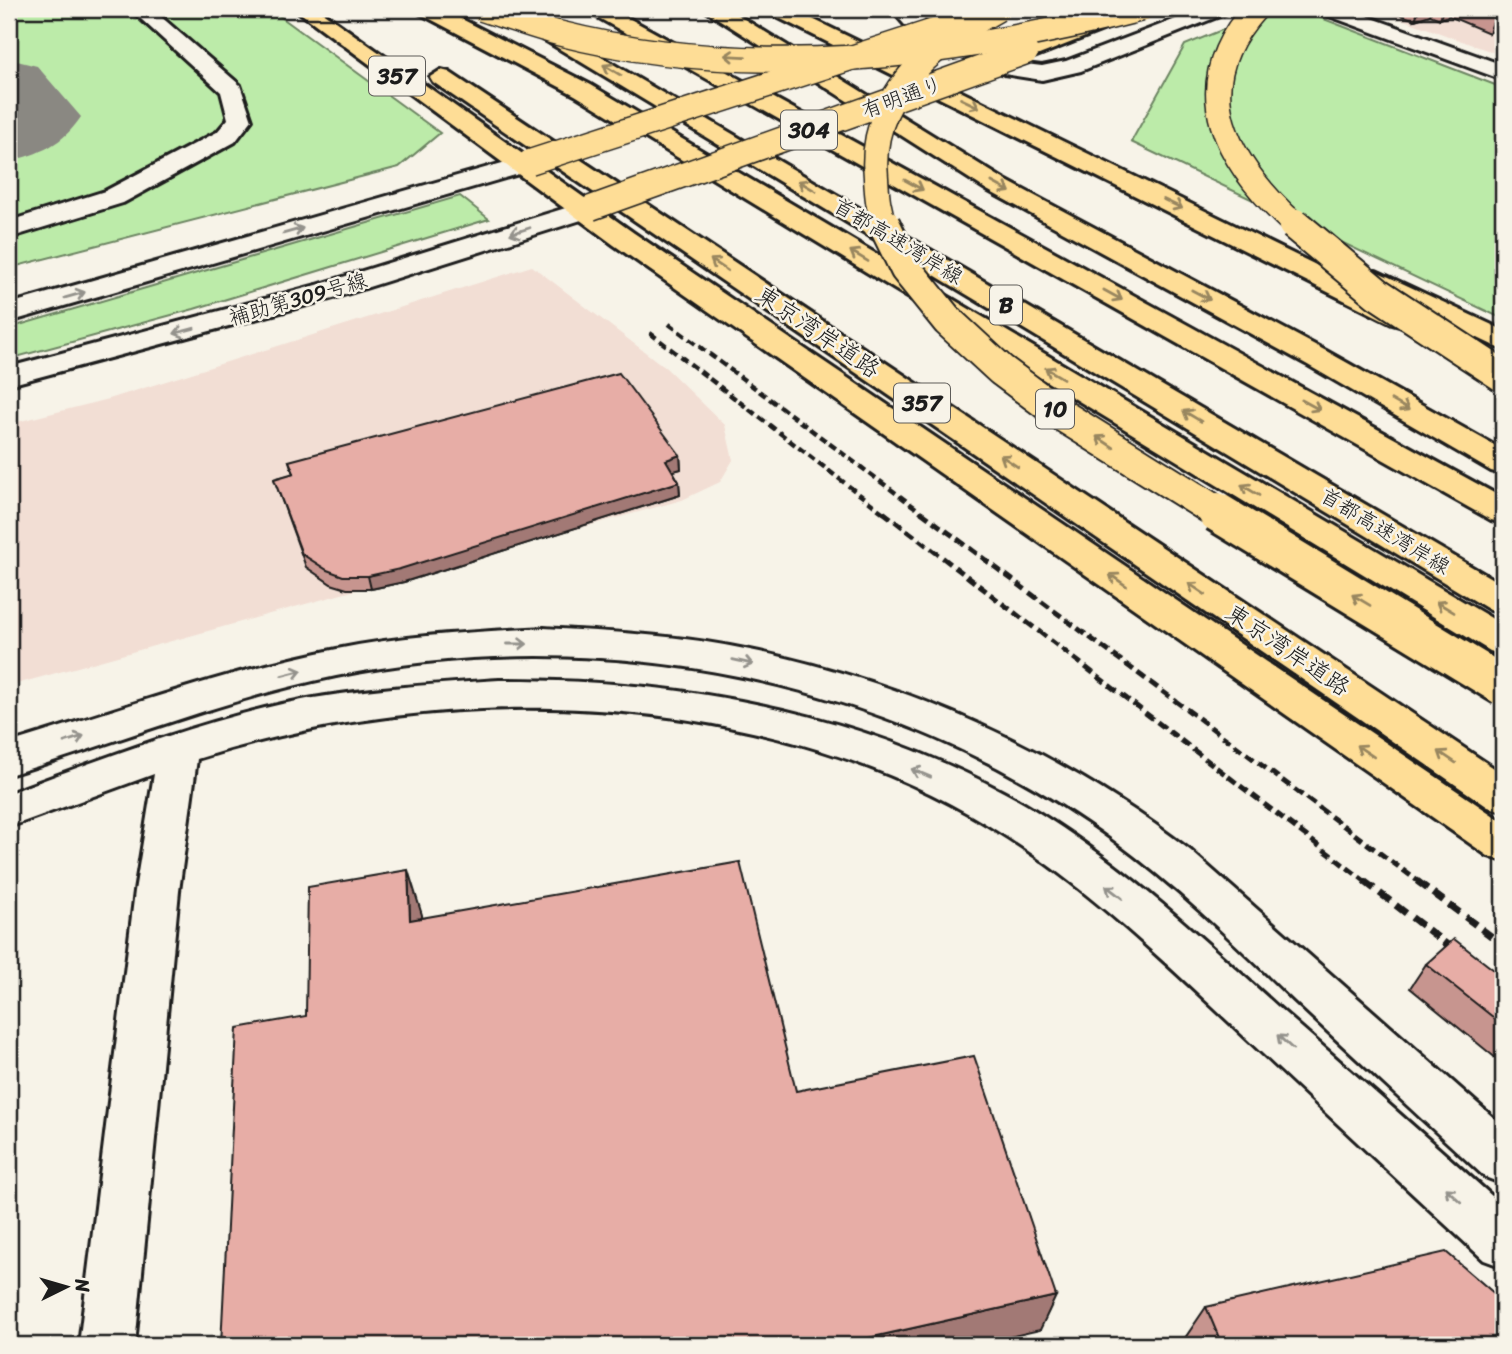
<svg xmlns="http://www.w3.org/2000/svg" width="1512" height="1354" viewBox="0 0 1512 1354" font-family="Sriracha,'Klee One',sans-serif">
	<rect width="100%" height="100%" fill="#f7f3e8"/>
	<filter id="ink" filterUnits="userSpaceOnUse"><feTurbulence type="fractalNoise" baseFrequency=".0143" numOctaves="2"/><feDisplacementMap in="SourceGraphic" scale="14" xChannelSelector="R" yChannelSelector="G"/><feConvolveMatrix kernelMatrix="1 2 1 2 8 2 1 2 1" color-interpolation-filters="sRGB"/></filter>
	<g filter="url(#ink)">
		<g fill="#f2ded4">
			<path d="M1374 9H1503V56Z"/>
			<path d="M532 266 666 368 725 425 733 460 720 482 682 500 9 686V424L109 399Z"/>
		</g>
		<g fill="#bceba9" stroke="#6c8462" stroke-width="2">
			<path d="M9 9H270L440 133 399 167 9 268Z"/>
			<path d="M1273 9H1298L1503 88V319L1131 142 1185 45Z"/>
			<path d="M460 196 489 219 194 309 9 359V328Z"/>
		</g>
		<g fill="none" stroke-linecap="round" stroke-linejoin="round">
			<path fill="#8a8882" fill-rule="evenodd" d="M9 59 37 66 81 117C63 144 40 154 9 161Z"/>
			<g stroke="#1c1c1c" stroke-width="6">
				<path id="pedestrian" d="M130 9H152L240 85 252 120 235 142 123 203 9 238V221L105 191 217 132 228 119 221 92Z"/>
			</g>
			<g stroke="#1c1c1c" stroke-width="6">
				<path id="minor" d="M902 9H922L919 15 927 22 1017 63 1042 66 1066 61 1202 9H1231L1227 13 1081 71 1042 80 1004 74 911 32 897 16Z"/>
			</g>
			<g stroke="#1c1c1c" stroke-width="6">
				<g id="tertiary">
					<path d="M1318 9H1347L1503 65V80L1321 13Z"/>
					<path d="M520 158 529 161 533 166 529 171 9 322V304Z"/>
					<path d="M585 202 594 204 598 210 594 216 337 297 9 385V367L317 285Z"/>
					<path d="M544 628C613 632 682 635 750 650 910 683 1061 751 1191 851L1503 1126V1184L1485 1177C1421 1118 1358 1060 1295 1001 1237 945 1179 888 1114 840 893 678 604 622 336 676 224 699 118 742 9 775V743C117 710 225 671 337 649 405 635 474 632 544 628Z"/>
					<path d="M499 680C674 679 849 709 1005 793 1106 848 1193 930 1278 1007 1353 1073 1429 1139 1503 1206V1267L1484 1260C1404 1186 1325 1112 1245 1037 1165 962 1083 882 988 825 762 687 444 679 197 759L179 891 135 1345H79L135 891 154 774 9 827V793C99 760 189 725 282 704 352 689 427 685 499 680Z"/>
				</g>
			</g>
			<g stroke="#1c1c1c" stroke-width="6">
				<path id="primary" d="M1100 17 1108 18 1111 23 1108 28 1034 57 1026 59 1015 52 1018 47Z"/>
			</g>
			<g stroke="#1c1c1c" stroke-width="6">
				<g id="trunk">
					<path d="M295 9H318L634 233 1503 822V861L1488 856 614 245Z"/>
					<path d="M766 9H792L1412 312 1417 318 1412 324 1402 327 1392 324 769 13Z"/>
					<path d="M441 70 449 72 1503 774V811L1488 807 433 82 430 77Z"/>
					<path d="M1376 271 1503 330V350L1366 285 1362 279 1366 273Z"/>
				</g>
			</g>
			<g stroke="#1c1c1c" stroke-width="6">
				<g id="motorway">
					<path d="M415 9H442L591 85 1503 625V655L1490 651 575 95 419 13Z"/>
					<path d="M587 9H612L1503 498V523L1491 520 590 13Z"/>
					<path d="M703 9H728L1005 180 1328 352 1503 450V474L1491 471 1306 364 987 190Z"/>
					<path d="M531 16 1503 585V614L1490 610 523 27 520 22Z"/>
				</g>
			</g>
			<use href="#pedestrian" fill="#f7f3e8" fill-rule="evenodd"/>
			<use href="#minor" fill="#f7f3e8" fill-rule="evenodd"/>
			<use href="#tertiary" fill="#f7f3e8" fill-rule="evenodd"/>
			<use href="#primary" fill="#fedd96" fill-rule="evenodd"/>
			<use href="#trunk" fill="#fedd96" fill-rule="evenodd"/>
			<use href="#motorway" fill="#fedd96" fill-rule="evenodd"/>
			<g stroke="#1c1c1c" stroke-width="4.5" stroke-dasharray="8 4.5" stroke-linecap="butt">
				<path d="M669 324 924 514"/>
				<path d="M650 333 885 514"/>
			</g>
			<g stroke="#1c1c1c" stroke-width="5" stroke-dasharray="10 5" stroke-linecap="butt">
				<path d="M883 512 1366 882"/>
				<path d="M921 512 1419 882"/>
			</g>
			<g stroke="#1c1c1c" stroke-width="7" stroke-dasharray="13 7" stroke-linecap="butt">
				<path d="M1364 881 1462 956"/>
				<path d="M1417 881 1503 945"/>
			</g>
			<g stroke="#1c1c1c" stroke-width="27" stroke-linecap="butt">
				<g id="primary-bridge">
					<path d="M530 162 965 21"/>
					<path d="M591 208 1026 52"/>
				</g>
			</g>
			<g stroke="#1c1c1c" stroke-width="27" stroke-linecap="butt">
				<g id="motorway-bridge-far2">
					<path d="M482 9C507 17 533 26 558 33 750 82 953 58 1142 9"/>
					<path d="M1255 9C1183 89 1227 163 1296 226"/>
					<path d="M885 226C878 210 877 195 876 178 867 96 933 45 998 9"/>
				</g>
			</g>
			<g stroke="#1c1c1c" stroke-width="35" stroke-linecap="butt">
				<g id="motorway-bridge-far1">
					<path d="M884 224 906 269 948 321 1001 370 1060 414 1220 514"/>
					<path d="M1294 224 1378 294 1503 376"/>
				</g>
			</g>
			<g stroke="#1c1c1c" stroke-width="44" stroke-linecap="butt">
				<path id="motorway-bridge" d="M1217 512 1503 686"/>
			</g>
			<use href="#primary-bridge" stroke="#fedd96" stroke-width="24"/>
			<use href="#motorway-bridge-far2" stroke="#fedd96" stroke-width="24"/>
			<use href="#motorway-bridge-far1" stroke="#fedd96" stroke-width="31"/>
			<use href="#motorway-bridge" stroke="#fedd96" stroke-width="38"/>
		</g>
		<g fill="#c7958f" stroke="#1c1c1c" stroke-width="2">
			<path d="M1384 9H1503L1489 33 1449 16 1440 19 1430 15 1415 20Z"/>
			<path d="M680 455 681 469 673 471 679 482 680 495 404 582 371 589H347L331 584 306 567 274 479 293 474 289 461Z"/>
			<path d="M1426 964 1503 977V1064L1410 988Z"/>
			<path d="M1206 1307 1503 1345H1184L1183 1341Z"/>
		</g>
		<g fill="#a27974" stroke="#1c1c1c" stroke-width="2">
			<path d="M1419 9H1432L1430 15 1415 20Z"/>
			<path d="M1443 9H1451L1449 16 1440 19Z"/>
			<path d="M1498 9H1503V27L1489 33Z"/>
			<path d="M680 455 681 469 667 473 666 460Z"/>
			<path d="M679 482 680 495 404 582 371 589 368 576Z"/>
			<path d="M9 636 14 677 9 679Z"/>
			<path d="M408 870 422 915 425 964 410 920Z"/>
			<path d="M1056 1296 1040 1330 974 1345H837Z"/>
		</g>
		<g fill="#e7ada6" stroke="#1c1c1c" stroke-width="2">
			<path d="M619 373 680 455 666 460 679 482 400 569 368 576H343L327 570 302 554 274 479 294 473 289 461Z"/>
			<path d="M740 862 796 1091 974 1056 1056 1296 837 1345H221L237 1028 306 1016 308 887 408 870 410 920Z"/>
			<path d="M1454 939 1503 977V1025L1426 964Z"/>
			<path d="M1446 1252 1503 1301V1345H1222L1206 1307Z"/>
		</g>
		<defs><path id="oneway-shaft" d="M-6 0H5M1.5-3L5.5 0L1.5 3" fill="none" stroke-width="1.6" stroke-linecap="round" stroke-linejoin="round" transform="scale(1.75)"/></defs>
		<g stroke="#98865f">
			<use href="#oneway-shaft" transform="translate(735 56) rotate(-177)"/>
			<use href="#oneway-shaft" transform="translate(612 70) rotate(-149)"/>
			<use href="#oneway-shaft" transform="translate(970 103) rotate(26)"/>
			<use href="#oneway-shaft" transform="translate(914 185) rotate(29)"/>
			<use href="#oneway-shaft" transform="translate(807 186) rotate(-149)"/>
			<use href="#oneway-shaft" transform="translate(1001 187) rotate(29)"/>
			<use href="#oneway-shaft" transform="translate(1173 204) rotate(26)"/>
			<use href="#oneway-shaft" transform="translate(859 256) rotate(-149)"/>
			<use href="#oneway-shaft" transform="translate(719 265) rotate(-146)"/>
			<use href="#oneway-shaft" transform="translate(1113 295) rotate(29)"/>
			<use href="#oneway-shaft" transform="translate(1201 295) rotate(28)"/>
			<use href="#oneway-shaft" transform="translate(1054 373) rotate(-149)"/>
			<use href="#oneway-shaft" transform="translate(1311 405) rotate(29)"/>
			<use href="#oneway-shaft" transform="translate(1400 405) rotate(30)"/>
			<use href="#oneway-shaft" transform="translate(1192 416) rotate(-149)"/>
			<use href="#oneway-shaft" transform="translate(1105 442) rotate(-147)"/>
			<use href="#oneway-shaft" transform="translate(1009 461) rotate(-146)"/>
			<use href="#oneway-shaft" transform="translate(1250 490) rotate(-149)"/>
			<use href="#oneway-shaft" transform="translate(1118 580) rotate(-145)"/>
			<use href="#oneway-shaft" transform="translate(1197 589) rotate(-146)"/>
			<use href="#oneway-shaft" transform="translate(1361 600) rotate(-149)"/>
			<use href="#oneway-shaft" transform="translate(1445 607) rotate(-149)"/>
			<use href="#oneway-shaft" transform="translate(1365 751) rotate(-146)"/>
			<use href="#oneway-shaft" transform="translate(1447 757) rotate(-146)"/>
		</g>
		<g stroke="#94928c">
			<use href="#oneway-shaft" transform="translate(293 231) rotate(-16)"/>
			<use href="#oneway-shaft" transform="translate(520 231) rotate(162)"/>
			<use href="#oneway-shaft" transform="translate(75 295) rotate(-16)"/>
			<use href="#oneway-shaft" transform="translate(184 331) rotate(165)"/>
			<use href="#oneway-shaft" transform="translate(517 644)"/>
			<use href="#oneway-shaft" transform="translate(743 662) rotate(13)"/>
			<use href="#oneway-shaft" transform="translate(292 673) rotate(-14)"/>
			<use href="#oneway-shaft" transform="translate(74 739) rotate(-18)"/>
			<use href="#oneway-shaft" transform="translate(921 773) rotate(-157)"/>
			<use href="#oneway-shaft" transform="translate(1114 892) rotate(-142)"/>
			<use href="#oneway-shaft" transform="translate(1285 1042) rotate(-138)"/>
			<use href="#oneway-shaft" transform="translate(1453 1195) rotate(-138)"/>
		</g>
	</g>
	<g text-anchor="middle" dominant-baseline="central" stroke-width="5" stroke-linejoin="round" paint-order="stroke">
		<g font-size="21" fill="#1c1c1c" stroke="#f7f3e8">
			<text transform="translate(902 97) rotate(-20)">有明通り</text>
			<text transform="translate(898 241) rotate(31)">首都高速湾岸線</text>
			<text transform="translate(298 299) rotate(-16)">補助第309号線</text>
			<text transform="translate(1385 531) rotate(31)">首都高速湾岸線</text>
		</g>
		<g fill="#f7f3e8" stroke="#5e5c59" stroke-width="2">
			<rect x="369" y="56.5" width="56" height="39" rx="5"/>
			<rect x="781" y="110.5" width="56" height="39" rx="5"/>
			<rect x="990" y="285.5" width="32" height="39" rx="5"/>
			<rect x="894" y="383.5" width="56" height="39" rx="5"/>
			<rect x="1036" y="389.5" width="38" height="39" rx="5"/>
		</g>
		<g font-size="23" font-weight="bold" fill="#1c1c1c">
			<text x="397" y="76">357</text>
			<text x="809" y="130">304</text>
			<text x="1006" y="305">B</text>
			<text x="922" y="403">357</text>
			<text x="1055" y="409">10</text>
		</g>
		<g font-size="24" fill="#1c1c1c" stroke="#f7f3e8">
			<text transform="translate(818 332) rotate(34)">東京湾岸道路</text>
			<text transform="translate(1288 650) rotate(34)">東京湾岸道路</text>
		</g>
	</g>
	<rect width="1512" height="1354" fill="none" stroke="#f7f3e8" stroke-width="35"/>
	<rect x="18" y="18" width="1477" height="1319" fill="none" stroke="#1c1c1c" stroke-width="2.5" filter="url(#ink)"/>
	<g transform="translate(66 1287) rotate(85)" stroke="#f7f3e8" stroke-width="5" paint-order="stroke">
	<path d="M0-5L12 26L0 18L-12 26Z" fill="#1c1c1c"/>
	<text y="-10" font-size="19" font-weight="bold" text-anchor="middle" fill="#1c1c1c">N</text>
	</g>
</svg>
